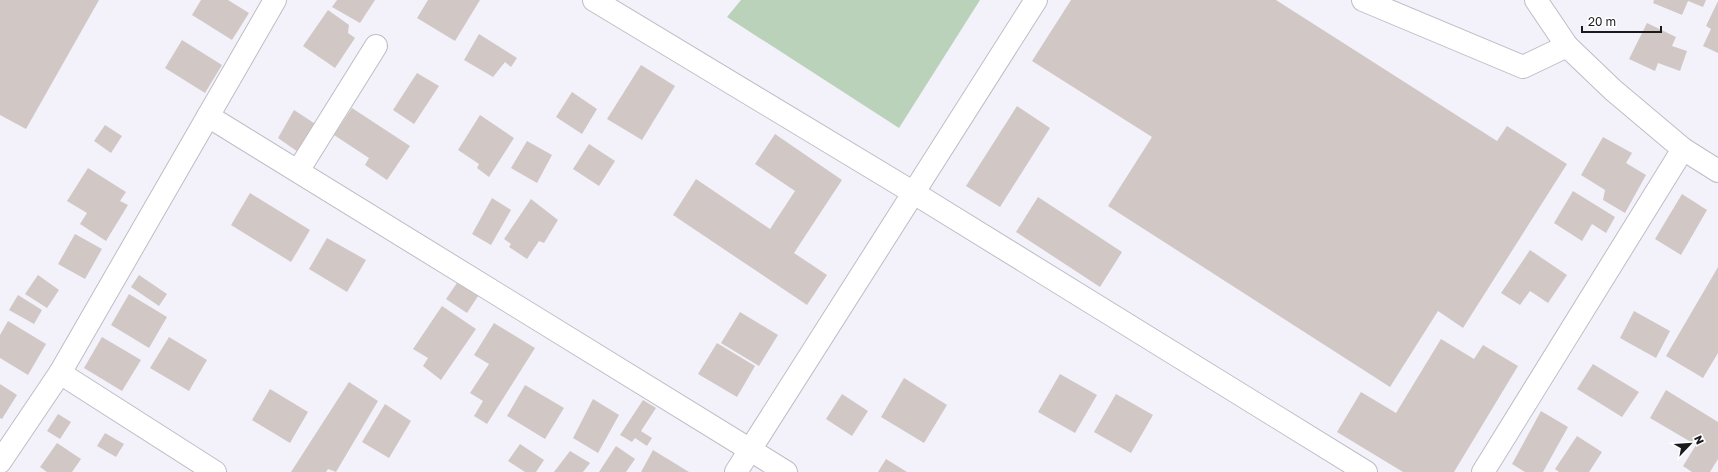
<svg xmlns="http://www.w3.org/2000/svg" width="1718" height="472" viewBox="0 0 1718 472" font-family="'Golos Text',sans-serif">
	<rect width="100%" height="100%" fill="#f3f2fa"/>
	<path fill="#b9d2b9" d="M741 0H980L899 128 727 17Z"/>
	<g fill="#d1c8c5">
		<path d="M0 0H99L26 129 0 115Z"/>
		<path d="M201 0H228L249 13 232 40 192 15Z"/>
		<path d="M337 0H375L360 23 332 7Z"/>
		<path d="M428 0H480L455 41 417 18Z"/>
		<path d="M1071 0H1276L1497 141 1507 126 1567 164 1463 328 1438 311 1390 387 1108 206 1152 137 1032 61Z"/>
		<path d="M1654 0H1706L1703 7 1688 1 1682 15 1653 3Z"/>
		<path d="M1718 1V53L1703 46 1711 29 1706 26Z"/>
		<path d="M328 10 349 25 348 33 355 38 335 68 303 46Z"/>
		<path d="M1647 23 1676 37 1672 46 1687 51 1680 71 1658 63 1655 71 1629 59Z"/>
		<path d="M479 34 517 58 511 67 505 62 493 77 464 60Z"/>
		<path d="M182 40 222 65 205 93 165 68Z"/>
		<path d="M641 65 675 86 642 140 607 119Z"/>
		<path d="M417 73 439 86 414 124 393 110Z"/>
		<path d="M572 92 597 109 582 134 556 117Z"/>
		<path d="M1017 106 1050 128 1000 207 966 186Z"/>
		<path d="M352 108 410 146 387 180 365 165 369 158 334 135Z"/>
		<path d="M294 110 317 125 298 152 278 138Z"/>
		<path d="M480 115 514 138 489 177 477 168 479 164 458 150Z"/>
		<path d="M105 125 122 136 111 153 94 141Z"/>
		<path d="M775 134 842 180 794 253 827 275 807 305 673 215 696 179 770 229 795 191 755 164Z"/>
		<path d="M1603 137 1632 153 1626 163 1646 175 1625 213 1603 200 1605 190 1581 175Z"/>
		<path d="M527 141 552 155 537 183 511 168Z"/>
		<path d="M589 144 615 161 599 186 573 169Z"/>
		<path d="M88 168 126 192 120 201 128 205 106 241 80 224 87 213 67 201Z"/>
		<path d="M1573 191 1615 217 1606 233 1592 224 1582 241 1554 223Z"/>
		<path d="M250 193 310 230 291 262 231 225Z"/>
		<path d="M1682 194 1707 210 1681 255 1655 239Z"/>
		<path d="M1038 197 1122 252 1100 287 1016 232Z"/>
		<path d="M492 198 511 210 491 245 472 234Z"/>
		<path d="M531 199 558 220 544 243 539 241 527 259 509 247 511 244 504 239Z"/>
		<path d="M75 234 102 249 85 279 58 264Z"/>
		<path d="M327 238 366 260 347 292 309 269Z"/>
		<path d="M1530 250 1567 275 1548 303 1530 291 1520 305 1501 293Z"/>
		<path d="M1718 267V353L1703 378 1666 356Z"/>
		<path d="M38 275 59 290 47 308 25 294Z"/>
		<path d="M139 275 167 294 159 306 131 287Z"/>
		<path d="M459 280 480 293 467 313 446 299Z"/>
		<path d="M129 294 167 317 149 348 111 325Z"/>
		<path d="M18 295 42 310 34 324 9 310Z"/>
		<path d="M442 306 476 329 441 380 423 366 428 358 413 349Z"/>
		<path d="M1634 311 1670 331 1656 358 1620 338Z"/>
		<path d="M740 312 778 335 759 366 721 343Z"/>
		<path d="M8 321 46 344 28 375 0 358V335Z"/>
		<path d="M494 323 535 348 487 424 474 416 483 401 470 393 489 364 474 355Z"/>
		<path d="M102 337 141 360 122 391 84 368Z"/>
		<path d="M169 337 207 360 189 391 150 368Z"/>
		<path d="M1441 339 1474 359 1483 345 1518 366 1454 472H1403L1337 432 1361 392 1396 413Z"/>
		<path d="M717 343 755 366 737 397 698 374Z"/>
		<path d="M1593 364 1639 392 1622 417 1577 389Z"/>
		<path d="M1060 374 1097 395 1075 433 1038 412Z"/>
		<path d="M904 378 947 405 924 443 881 417Z"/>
		<path d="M349 382 378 401 336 472 328 469 326 472H291Z"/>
		<path d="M0 384 17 395 2 419 0 418Z"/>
		<path d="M525 385 564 408 545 439 507 416Z"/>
		<path d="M270 389 308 412 290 443 252 420Z"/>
		<path d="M1666 390 1718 422V459L1710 472H1692L1683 466 1696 445 1650 418Z"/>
		<path d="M842 394 868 411 852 436 826 419Z"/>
		<path d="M1116 394 1153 415 1131 453 1094 432Z"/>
		<path d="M593 399 619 415 598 453 573 438Z"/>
		<path d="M643 400 656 408 641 431 652 438 647 446 635 438 632 442 620 435Z"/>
		<path d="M385 404 411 421 389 458 362 442Z"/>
		<path d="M1541 411 1568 427 1543 472H1525L1512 464Z"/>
		<path d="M58 414 71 422 60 439 47 431Z"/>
		<path d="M105 433 124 444 116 457 97 446Z"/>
		<path d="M1577 436 1602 452 1589 472H1559L1555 469Z"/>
		<path d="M57 443 81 459 72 472H47L40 467Z"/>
		<path d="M520 444 544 460 536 472H525L508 461Z"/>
		<path d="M616 446 635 459 626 472H599Z"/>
		<path d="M653 450 689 472H641Z"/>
		<path d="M570 451 590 463 583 472H554Z"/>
		<path d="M886 459 907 472H878Z"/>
	</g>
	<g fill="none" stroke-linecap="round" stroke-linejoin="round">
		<g stroke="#bebdc5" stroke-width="24">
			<g id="minor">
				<path d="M594 0 914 193 1366 472"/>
				<path d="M1363 0 1523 67 1567 46"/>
				<path d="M1536 0 1567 46 1613 90 1683 149 1718 171"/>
				<path d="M208 116 786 472"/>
				<path d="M298 171 376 46"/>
				<path d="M60 373 215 472"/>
				<path d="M0 462 60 373 275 0"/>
				<path d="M736 472 1036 0"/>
				<path d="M1483 472 1683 149"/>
			</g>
		</g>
		<use href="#minor" stroke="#fff" stroke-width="22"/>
	</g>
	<g transform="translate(1690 444) rotate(65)" stroke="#ffffff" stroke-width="3" paint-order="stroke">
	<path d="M0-3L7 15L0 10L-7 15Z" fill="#1a1a1d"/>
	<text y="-6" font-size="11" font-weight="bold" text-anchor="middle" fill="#1a1a1d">N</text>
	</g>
	<path d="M1582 26v6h79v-6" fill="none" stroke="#1a1a1d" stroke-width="2"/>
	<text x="1588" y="26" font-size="12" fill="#1a1a1d" stroke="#ffffff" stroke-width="3" paint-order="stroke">20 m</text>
</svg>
